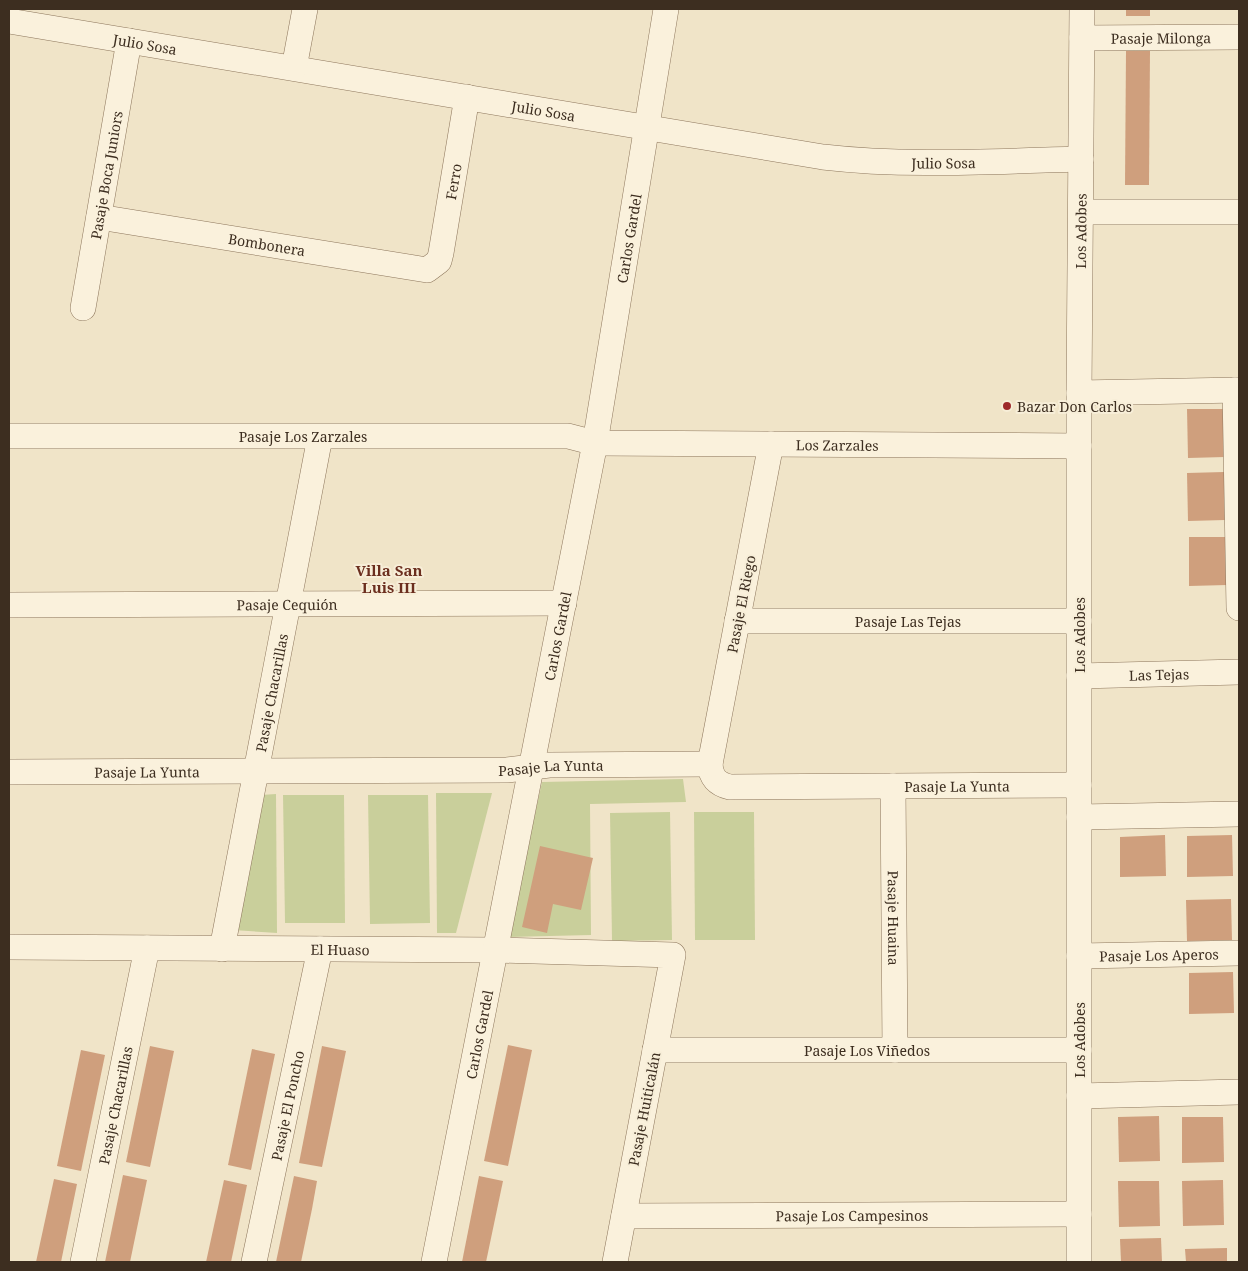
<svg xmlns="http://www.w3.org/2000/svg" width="1248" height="1271" viewBox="0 0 1248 1271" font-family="'Noto Serif',serif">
	<rect width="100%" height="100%" fill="#f0e4c8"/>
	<g fill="#c9cf9b">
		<path d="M683 779 686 802 590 804 591 935 508 937 542 782Z"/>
		<path d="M436 793H492L456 933H437Z"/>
		<path d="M276 794 277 933 233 930 261 795Z"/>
		<path d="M283 795H344L345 923H285Z"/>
		<path d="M368 795H428L430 923 370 924Z"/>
		<path d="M670 812 672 940 612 941 610 813Z"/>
		<path d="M694 812H754L755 940H695Z"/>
	</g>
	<g fill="#cf9f7d">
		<rect x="1126" y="9" width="24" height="7"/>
		<path d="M1126 51H1150L1149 185H1125Z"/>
		<path d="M1187 409H1224L1225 457 1188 458Z"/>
		<path d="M1224 472 1225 520 1188 521 1187 473Z"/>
		<path d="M1189 537H1226L1227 585 1189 586Z"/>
		<path d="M1165 835 1166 876 1120 877V837Z"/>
		<path d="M1232 835 1233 876 1187 877V836Z"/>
		<path d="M540 846 593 858 581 910 553 904 547 933 522 927Z"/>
		<path d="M1231 899 1232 940 1187 941 1186 900Z"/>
		<path d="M1233 972 1234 1013 1189 1014V973Z"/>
		<path d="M508 1045 532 1050 508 1166 484 1161Z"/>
		<path d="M150 1046 174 1051 150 1167 126 1162Z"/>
		<path d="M322 1046 346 1051 322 1167 299 1163Z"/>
		<path d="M252 1049 275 1054 251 1170 228 1165Z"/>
		<path d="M81 1050 105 1055 81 1171 57 1166Z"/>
		<path d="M1159 1116 1160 1161 1119 1162 1118 1117Z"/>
		<path d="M1182 1117H1223L1224 1162 1182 1163Z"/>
		<path d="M123 1175 147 1180 130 1262H105Z"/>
		<path d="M294 1176 317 1181 312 1209 301 1262H276Z"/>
		<path d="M479 1176 503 1181 486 1262H462Z"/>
		<path d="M54 1179 77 1184 61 1262H36Z"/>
		<path d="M224 1180 247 1185 235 1243 231 1262H206Z"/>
		<path d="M1223 1180 1224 1225 1183 1226 1182 1181Z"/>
		<path d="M1118 1181H1159L1160 1226 1119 1227Z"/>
		<path d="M1161 1238 1162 1262H1121L1120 1239Z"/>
		<path d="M1227 1248V1262H1186L1185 1249Z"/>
	</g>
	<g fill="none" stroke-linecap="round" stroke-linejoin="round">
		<g stroke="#8d765c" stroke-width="26">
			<g id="street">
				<path id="s1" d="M9 21 823 157C909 167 995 161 1081 159"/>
				<path id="s2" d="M1082 38 1239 37"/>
				<path d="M294 68 305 9"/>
				<path d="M1081 212H1239"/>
				<path id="s3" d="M99 217 427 270 439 261 441 253 467 97"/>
				<path id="s4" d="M83 308 129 41"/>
				<path d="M1235 390 1239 608"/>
				<path d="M1079 393 1239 390"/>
				<path id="s5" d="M9 436H568L595 443 1079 446"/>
				<path id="s6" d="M771 444 710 764C711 778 717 784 730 787L1079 785"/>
				<path id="s7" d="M9 605 564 603"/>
				<path id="s8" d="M737 621H1079"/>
				<path id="s9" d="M1079 676 1239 672"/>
				<path id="s10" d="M9 772 507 770 549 765 710 764"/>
				<path id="s11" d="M893 786 895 1050"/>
				<path d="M1079 817 1239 814"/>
				<path id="s12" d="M9 947 495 950 673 955 615 1262"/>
				<path id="s13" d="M222 949 320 437"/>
				<path id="s14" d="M1079 956 1239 953"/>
				<path id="s15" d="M655 1050H1079"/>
				<path d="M1079 1096 1239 1092"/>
				<path id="s16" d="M624 1216 1079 1214"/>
				<path id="s17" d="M83 1262 147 948"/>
				<path id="s18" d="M254 1262 320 949"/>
				<path id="s19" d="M434 1262 595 443 666 9"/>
				<path id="s20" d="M1079 1262V393L1082 9"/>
			</g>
		</g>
		<use href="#street" stroke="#faf1dc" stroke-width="25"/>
	</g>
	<circle fill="#9e2a2b" stroke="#f7eed8" stroke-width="2" cx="1007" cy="406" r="5"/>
	<g text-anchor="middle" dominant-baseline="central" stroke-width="4" stroke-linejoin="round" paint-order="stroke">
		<g font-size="14" fill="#3d2e20" stroke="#f7eed8">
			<text stroke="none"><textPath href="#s2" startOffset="79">Pasaje Milonga</textPath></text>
			<text stroke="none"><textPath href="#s1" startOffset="138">Julio Sosa</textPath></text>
			<text stroke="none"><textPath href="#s1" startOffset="542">Julio Sosa</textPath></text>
			<text stroke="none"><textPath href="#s1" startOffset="946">Julio Sosa</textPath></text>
			<text stroke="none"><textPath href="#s4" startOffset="135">Pasaje Boca Juniors</textPath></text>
			<text stroke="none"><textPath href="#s3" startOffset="428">Ferro</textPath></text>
			<text stroke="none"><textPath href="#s20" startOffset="1031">Los Adobes</textPath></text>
			<text stroke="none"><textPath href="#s19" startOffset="1042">Carlos Gardel</textPath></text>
			<text stroke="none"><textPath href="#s3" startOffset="170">Bombonera</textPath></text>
			<text stroke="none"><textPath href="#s5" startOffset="294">Pasaje Los Zarzales</textPath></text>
			<text stroke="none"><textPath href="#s5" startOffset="829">Los Zarzales</textPath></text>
			<text stroke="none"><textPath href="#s7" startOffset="278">Pasaje Cequión</textPath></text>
			<text transform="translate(741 604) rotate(-79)">Pasaje El Riego</text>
			<text stroke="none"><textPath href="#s8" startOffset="171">Pasaje Las Tejas</textPath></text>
			<text transform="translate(1079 635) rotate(-90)">Los Adobes</text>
			<text stroke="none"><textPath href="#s19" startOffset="638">Carlos Gardel</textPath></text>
			<text stroke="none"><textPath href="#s9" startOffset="80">Las Tejas</textPath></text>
			<text stroke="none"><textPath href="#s13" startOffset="261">Pasaje Chacarillas</textPath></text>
			<text stroke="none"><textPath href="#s10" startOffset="542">Pasaje La Yunta</textPath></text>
			<text stroke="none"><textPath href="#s10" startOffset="138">Pasaje La Yunta</textPath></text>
			<text stroke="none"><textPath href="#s6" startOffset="586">Pasaje La Yunta</textPath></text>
			<text stroke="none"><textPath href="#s11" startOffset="132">Pasaje Huaina</textPath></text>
			<text stroke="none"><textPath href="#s12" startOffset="331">El Huaso</textPath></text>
			<text stroke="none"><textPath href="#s14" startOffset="80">Pasaje Los Aperos</textPath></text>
			<text stroke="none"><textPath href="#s19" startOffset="232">Carlos Gardel</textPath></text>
			<text transform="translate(1079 1040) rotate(-90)">Los Adobes</text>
			<text stroke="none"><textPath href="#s15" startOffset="212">Pasaje Los Viñedos</textPath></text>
			<text stroke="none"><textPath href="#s17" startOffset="160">Pasaje Chacarillas</textPath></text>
			<text stroke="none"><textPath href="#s18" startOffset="160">Pasaje El Poncho</textPath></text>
			<text transform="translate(644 1109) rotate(-79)">Pasaje Huiticalán</text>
			<text stroke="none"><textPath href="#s16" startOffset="228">Pasaje Los Campesinos</textPath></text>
		</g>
		<g font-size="14" fill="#3d2e20" stroke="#f7eed8" text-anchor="start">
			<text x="1017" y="406">Bazar Don Carlos</text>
		</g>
		<g font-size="15" font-weight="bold" fill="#6b2e1e" stroke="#f7eed8">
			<text x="389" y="570">Villa San<tspan x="389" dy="17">Luis III</tspan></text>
		</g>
	</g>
	<rect width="1248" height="1271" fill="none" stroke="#3d2e20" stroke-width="20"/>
</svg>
